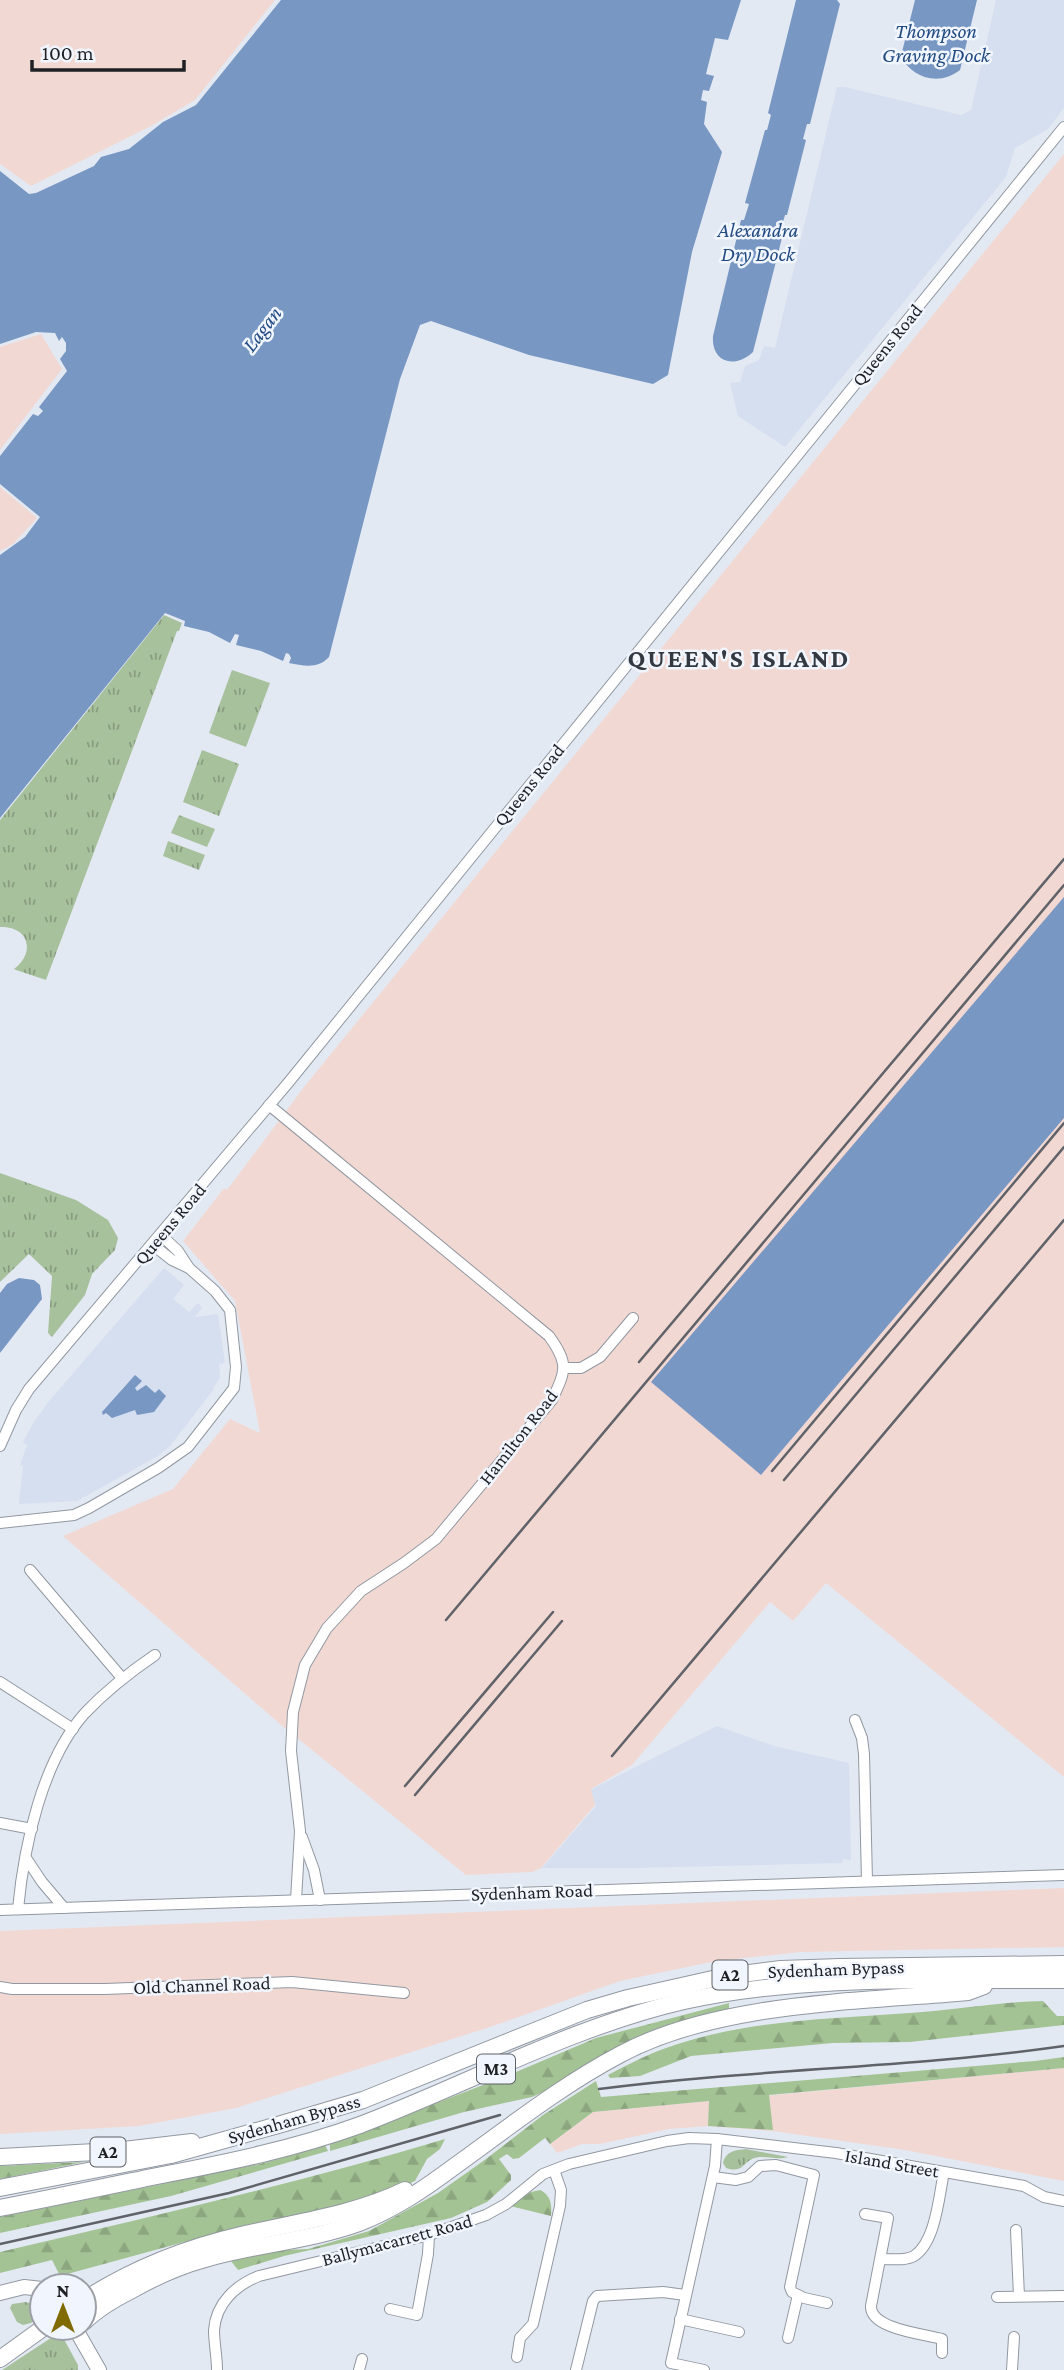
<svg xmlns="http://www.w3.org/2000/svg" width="1064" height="2370" viewBox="0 0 1064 2370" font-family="'Crimson Pro',serif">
	<defs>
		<pattern id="grass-tufts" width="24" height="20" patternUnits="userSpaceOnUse" patternTransform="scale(1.75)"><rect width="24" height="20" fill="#a8c19d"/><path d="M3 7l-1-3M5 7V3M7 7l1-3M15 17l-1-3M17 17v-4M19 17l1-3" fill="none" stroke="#889c80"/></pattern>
		<pattern id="forest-firs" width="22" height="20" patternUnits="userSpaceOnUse" patternTransform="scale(1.75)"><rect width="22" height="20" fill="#a3c394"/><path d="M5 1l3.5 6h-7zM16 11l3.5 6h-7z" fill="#8ca77f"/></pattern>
	</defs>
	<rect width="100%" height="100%" fill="#e3e9f3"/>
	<g fill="#d5dff0">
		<path d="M996 0H1064V108L1048 129 1015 148 1006 177 785 447 738 416 730 383 740 382 745 366 759 360 764 346 775 348 837 87H845L961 115 971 110Z"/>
		<path d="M164 1268 184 1285 173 1299 189 1312 198 1303 202 1308 195 1317 218 1314 225 1363 219 1364 220 1378 213 1388 214 1389 170 1446 158 1456 77 1501 19 1504 23 1466 20 1465 27 1445 23 1442 35 1420 50 1400Z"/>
		<path d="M717 1726 774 1746 849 1763 851 1860 843 1859 842 1863 634 1868H542L596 1806 590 1790Z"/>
	</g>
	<g fill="#f2d8d3">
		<path d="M0 0H275L195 100 151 126 31 186 0 164Z"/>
		<path d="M1064 154V1777L826 1583 793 1621 770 1602 632 1765 591 1789 595 1805 541 1868 532 1872 466 1875 280 1724 63 1536 173 1489 230 1419 260 1433 235 1301 183 1241 224 1188 227 1190 304 1087Z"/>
		<path d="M41 334 62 369 0 450V347Z"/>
		<path d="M0 487 37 518 13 544 0 551Z"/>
		<path d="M1064 1888V1947L801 1952 716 1961 620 1981 490 2027 236 2108 139 2126 0 2134V1931Z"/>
		<path d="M1064 2068V2181L905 2150 773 2131 708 2126 669 2129 600 2144H582L557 2153 550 2144 593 2112Z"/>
	</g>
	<g fill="url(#grass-tufts)">
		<path d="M164 615 182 623 179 631H177L46 980 16 970 14 969C36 952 29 926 0 927V820Z"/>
		<path d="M232 670 270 683 246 747 209 733Z"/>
		<path d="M202 750 239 764 219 816 183 802Z"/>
		<path d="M179 815 215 829 207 847 171 833Z"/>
		<path d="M168 841 205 855 199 870 163 856Z"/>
		<path d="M0 1173 76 1200 108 1220 118 1238 115 1250 92 1274 85 1295 52 1337 48 1333 52 1276 29 1254 0 1282Z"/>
		<path d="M746 2149 788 2157C777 2161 762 2154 752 2159 741 2165 742 2173 726 2168L723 2163C726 2151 735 2150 746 2149Z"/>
		<path d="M26 2302 42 2307V2315L31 2323 23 2325 17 2322 10 2308 12 2304Z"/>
		<path d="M60 2332 78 2365V2370H2Z"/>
	</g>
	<g fill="url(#forest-firs)">
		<path d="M1043 2001 1057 2016H1064V2025L910 2042 833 2043 691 2056 640 2076 610 2078 608 2075C627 2065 646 2055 666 2048 744 2020 828 2019 909 2013 954 2010 998 2002 1043 2001Z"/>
		<path d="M729 2003V2010L532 2097 464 2112 330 2151V2144L509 2075 596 2038Z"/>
		<path d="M1064 2057V2068L769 2095 773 2130 708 2126 709 2101 593 2112 550 2144 545 2138 519 2158 513 2159 507 2154 499 2159 511 2175V2180L487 2202 451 2218 284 2256 238 2270 231 2261 281 2250 308 2249 369 2231 438 2193 486 2159 543 2115 596 2081 601 2097 1035 2061Z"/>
		<path d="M445 2139 440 2149 427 2159 415 2181 380 2196 320 2211 232 2229 60 2276 52 2260 0 2273V2252C149 2217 298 2183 445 2139Z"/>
		<path d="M325 2145 328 2151 171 2196 0 2233V2217L260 2164Z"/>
		<path d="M84 2162 0 2179V2166Z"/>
		<path d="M540 2190C551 2195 552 2205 551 2216L510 2206 531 2192Z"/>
	</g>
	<g fill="#7897c3">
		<path d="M281 0H741L728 40 715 38 706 74 714 76 709 91 703 90 701 100 707 102 704 124 722 152 692 252 668 375 653 384 529 355 431 321 420 325 400 379 329 657C318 669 304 666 289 663L291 658 289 654 286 653 283 661 261 651 236 645 239 635 235 634 230 643 209 632 184 626 185 621 165 613 0 818V555L25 537 40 517 0 484V456L33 414 38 416 43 411 39 407 67 371 60 359 66 351V343L62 337 59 341 55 333 36 332 0 344V171L29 194 36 193 94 166 101 157 129 149 163 122 196 105Z"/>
		<path d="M796 0H837L840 4 810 124H807L803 139 806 140 787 215H785L781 229 784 230 753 352C735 369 711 363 713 336L741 220H744L749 204 745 203 765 130H767L771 115 768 113Z"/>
		<path d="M915 0H977L960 70C940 86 912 79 901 56Z"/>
		<path d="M1064 897V1118L761 1475 651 1382Z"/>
		<path d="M19 1278 34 1280 40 1285 42 1299 0 1353V1293L7 1284Z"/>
		<path d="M135 1375 142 1381 135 1388 137 1391 146 1385 155 1393 159 1389 166 1396 154 1412 137 1415 135 1410 112 1418 106 1413 103 1415 102 1412Z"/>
	</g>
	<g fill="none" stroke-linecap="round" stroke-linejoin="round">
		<g stroke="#9298a1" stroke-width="12">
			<g id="minor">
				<path d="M269 1105 549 1336C569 1364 566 1370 552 1400L436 1539 404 1563 361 1591 327 1628 305 1665 293 1712 291 1751 300 1831 296 1900"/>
				<path d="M153 1245 172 1260 189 1268"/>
				<path d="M564 1368H581L600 1357 633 1318"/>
				<path d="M0 1446 16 1410 29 1389 288 1083 1064 127"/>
				<path d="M0 1523 74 1515 89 1508 158 1468 188 1447 234 1388 236 1367 230 1310 215 1291 189 1268 178 1251 161 1235"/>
				<path d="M30 1570 122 1678"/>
				<path d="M0 1682 73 1729"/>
				<path d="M855 1720 862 1738 864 1754 867 1881"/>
				<path d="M0 1823 32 1829"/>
				<path d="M302 1837 314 1870 320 1900"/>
				<path d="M26 1858 42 1882 64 1908"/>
				<path d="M18 1909C24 1846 42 1761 85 1713 106 1691 130 1672 155 1655"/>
				<path d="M0 1910 1064 1875"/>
				<path d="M0 1987 12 1989H105L292 1982 404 1993"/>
				<path d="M713 2177 736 2180 748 2177 760 2166 776 2165 814 2175 790 2287 792 2292 804 2298 827 2303"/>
				<path d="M865 2214 888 2218 871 2306C870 2329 924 2334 942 2339V2353"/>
				<path d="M1016 2230 1019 2296"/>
				<path d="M881 2259C891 2259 906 2261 914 2256 936 2242 939 2195 944 2172"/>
				<path d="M997 2297 1064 2296"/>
				<path d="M390 2309 417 2315 428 2254 429 2235"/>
				<path d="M680 2319 739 2332"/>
				<path d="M788 2338 798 2295"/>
				<path d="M517 2357 520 2338 533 2324 560 2206 561 2190 554 2170"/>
				<path d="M217 2370C217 2356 214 2343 214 2330 216 2303 236 2285 259 2276L429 2235 486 2215 506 2204 543 2174 569 2164 667 2141 689 2138 717 2139 836 2153 1024 2186 1044 2197 1064 2201"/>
				<path d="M359 2370 362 2359"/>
				<path d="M576 2370 593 2301 597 2296 663 2292 685 2295"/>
				<path d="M704 2370 671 2363 715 2166 717 2139"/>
				<path d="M1012 2370 1014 2337"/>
			</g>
		</g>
		<g stroke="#9298a1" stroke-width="16">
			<g id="major">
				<path d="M0 2293 24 2287 42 2289"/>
				<path d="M75 2328 99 2370"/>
			</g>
		</g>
		<g stroke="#9298a1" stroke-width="18">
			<g id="highway">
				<path d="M0 2157 115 2151 192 2142"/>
				<path d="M0 2188 171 2155 278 2125 363 2100 587 2010 628 1998 726 1976 781 1969 840 1967 1064 1964"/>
				<path d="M0 2208C52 2198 104 2187 157 2176 225 2163 294 2149 360 2125 468 2084 571 2027 684 2001 808 1974 938 1981 1064 1980"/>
				<path d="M84 2300C132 2269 185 2248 241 2235 297 2222 353 2215 405 2190"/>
				<path d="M84 2322C98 2308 114 2299 132 2290 155 2277 179 2266 205 2259 256 2244 309 2241 359 2223 395 2209 424 2189 455 2166 509 2127 562 2085 621 2054 718 2002 859 2002 968 1992L984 1986"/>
				<path d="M0 2359 43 2328"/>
			</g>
		</g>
		<use href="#minor" stroke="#fff" stroke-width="10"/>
		<use href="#major" stroke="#fff" stroke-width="14"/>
		<use href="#highway" stroke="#fff" stroke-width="16"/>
		<g stroke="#5f6268" stroke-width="2.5">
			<path d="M639 1362 1064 859"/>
			<path d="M772 1471 1064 1123"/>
			<path d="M784 1480 1064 1147"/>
			<path d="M446 1620 1064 885"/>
			<path d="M612 1756 1064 1220"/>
			<path d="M405 1786 553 1612"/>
			<path d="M415 1795 562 1621"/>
			<path d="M599 2089C754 2069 910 2068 1064 2046"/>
			<path d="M0 2244 229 2193 500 2115"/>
		</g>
	</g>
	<g text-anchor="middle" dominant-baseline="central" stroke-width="5" stroke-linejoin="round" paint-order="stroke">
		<g fill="#f1f6fe" stroke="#5d6065" stroke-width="2">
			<rect x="712.5" y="1960.5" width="35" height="29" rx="5"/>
			<rect x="477" y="2054.5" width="38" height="29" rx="5"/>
			<rect x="90.5" y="2137.5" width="35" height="29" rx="5"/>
		</g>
		<g font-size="18" font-weight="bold" fill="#1e2024">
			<text x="730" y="1975">A2</text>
			<text x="496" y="2069">M3</text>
			<text x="108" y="2152">A2</text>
		</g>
		<g font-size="19" fill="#1e2024" stroke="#f1f6fe">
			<text transform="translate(887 345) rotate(-51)">Queens Road</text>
			<text transform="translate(529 785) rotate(-51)">Queens Road</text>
			<text transform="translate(170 1224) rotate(-50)">Queens Road</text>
			<text transform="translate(518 1437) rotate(-52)">Hamilton Road</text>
			<text transform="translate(532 1892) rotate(-2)">Sydenham Road</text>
			<text transform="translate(836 1969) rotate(-2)">Sydenham Bypass</text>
			<text transform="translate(202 1985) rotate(-2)">Old Channel Road</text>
			<text transform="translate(294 2119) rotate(-16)">Sydenham Bypass</text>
			<text transform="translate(892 2163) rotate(10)">Island Street</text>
			<text transform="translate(397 2240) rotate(-15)">Ballymacarrett Road</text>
		</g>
		<g font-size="21" font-style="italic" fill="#234b83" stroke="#f1f6fe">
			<text x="936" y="31">Thompson<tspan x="936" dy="24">Graving Dock</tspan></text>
			<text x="758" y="230">Alexandra<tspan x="758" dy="24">Dry Dock</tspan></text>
			<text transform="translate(262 329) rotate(-53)">Lagan</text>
		</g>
		<g font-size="26" font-weight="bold" letter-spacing="2" fill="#343941" stroke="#f1f6fe">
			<text x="739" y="658">QUEEN'S ISLAND</text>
		</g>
	</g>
	<g transform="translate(63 2307)"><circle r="33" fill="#f1f6fe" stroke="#9da0a7" stroke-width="2"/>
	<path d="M0-5L12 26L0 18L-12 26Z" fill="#806a02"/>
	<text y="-10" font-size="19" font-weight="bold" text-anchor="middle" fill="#1e2024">N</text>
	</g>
	<path d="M32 60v10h152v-10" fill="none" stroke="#1e2024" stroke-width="3.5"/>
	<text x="42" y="60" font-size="21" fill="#1e2024" stroke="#f1f6fe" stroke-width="5" paint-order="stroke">100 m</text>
</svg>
